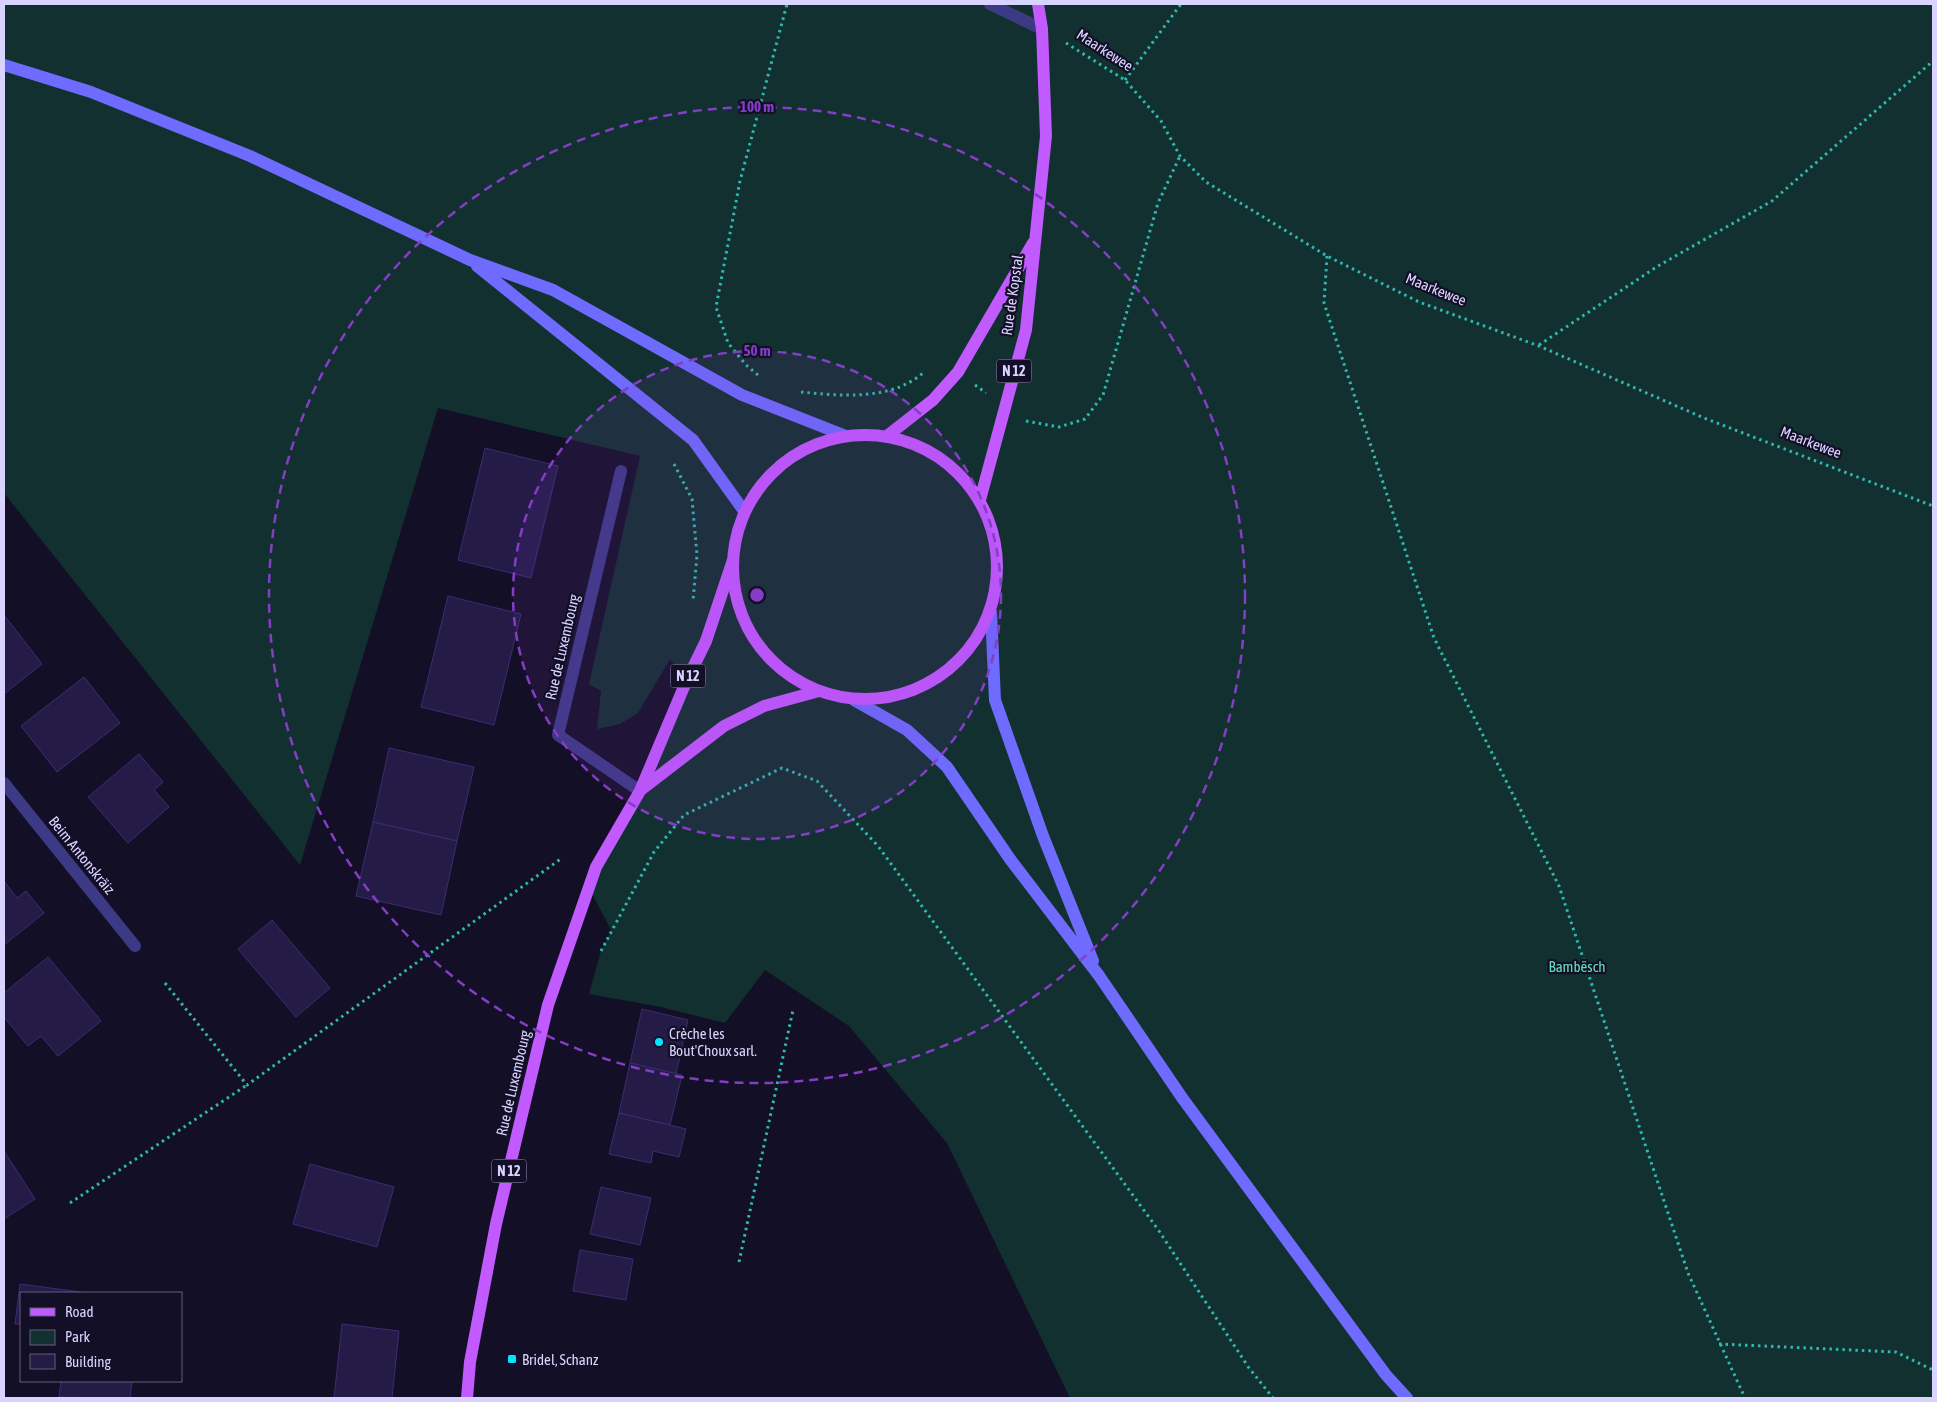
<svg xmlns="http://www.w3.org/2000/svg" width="1937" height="1402" viewBox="0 0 1937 1402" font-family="'Asap Condensed',sans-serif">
	<rect width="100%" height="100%" fill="#130f26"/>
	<path fill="#12302f" d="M4 4H1933V1398H1070L947 1143 849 1026 765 970 725 1023 661 1007 589 994 601 951 611 930 589 888 686 682 670 659 638 713 620 724 597 729 601 691 589 684 640 456 438 408 300 865 4 493Z"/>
	<g fill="#241b47" stroke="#3b2d73">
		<path d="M485 448 558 466 531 578 458 560Z"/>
		<path d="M448 596 521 614 494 725 421 707Z"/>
		<path d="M4 615 42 664 4 694Z"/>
		<path d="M84 677 120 723 57 772 21 726Z"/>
		<path d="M389 748 474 767 457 841 373 822Z"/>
		<path d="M139 754 163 782 154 790 169 807 128 843 88 797Z"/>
		<path d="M373 822 457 841 441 915 356 896Z"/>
		<path d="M4 881 17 898 26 891 44 913 4 945Z"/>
		<path d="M272 920 330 988 296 1017 238 949Z"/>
		<path d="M48 957 101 1021 58 1056 41 1036 28 1046 4 1017V993Z"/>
		<path d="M642 1009 688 1020 676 1074 630 1063Z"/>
		<path d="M630 1063 682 1075 670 1125 619 1113Z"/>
		<path d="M619 1113 686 1129 679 1157 653 1151 651 1163 609 1154Z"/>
		<path d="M4 1151 35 1199 4 1219Z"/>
		<path d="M310 1164 394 1187 377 1247 293 1224Z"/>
		<path d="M601 1187 651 1198 640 1245 590 1234Z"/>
		<path d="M580 1250 633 1259 626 1300 573 1291Z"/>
		<path d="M20 1284 88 1293H21V1324H15Z"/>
		<path d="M342 1324 399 1331 392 1398H334Z"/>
		<path d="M61 1381H132L130 1398 59 1397Z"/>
	</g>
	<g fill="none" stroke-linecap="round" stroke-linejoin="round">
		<g stroke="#2fb8b0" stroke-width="3" stroke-dasharray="2.5 4" stroke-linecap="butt">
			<path d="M1066 43 1125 80 1161 121 1180 156 1206 182 1327 256 1419 302 1539 346 1704 418 1933 506"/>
			<path d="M1125 80 1181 4"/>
			<path d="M1327 256 1324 303 1434 638 1559 886 1688 1273 1745 1398"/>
			<path d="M1539 345 1658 266 1772 201 1933 61"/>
			<path d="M758 375 746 365 728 343 716 307 740 181 787 4"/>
			<path d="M975 385 986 393"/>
			<path d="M801 392C841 396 892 401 924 372"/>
			<path d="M1026 421 1059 427 1085 419 1103 395 1158 203 1180 156"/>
			<path d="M674 464 692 499 697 555 693 601"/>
			<path d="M601 951 654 852 684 815 782 768 817 781 878 846 1159 1231 1249 1368 1273 1398"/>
			<path d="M165 983 247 1085 562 858"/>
			<path d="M70 1203 247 1085"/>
			<path d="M739 1262 793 1010"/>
			<path d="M1719 1344 1896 1352 1933 1370"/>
		</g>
		<g stroke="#3d3a85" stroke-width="12">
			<path d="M990 4 1042 29"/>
			<path d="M621 471 558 735 640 791"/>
		</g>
		<path stroke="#3d3a85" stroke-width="12" d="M4 783 135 946"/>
		<g stroke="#6f6bff" stroke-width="12">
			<path d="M4 65 91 92 250 156 470 260 553 290 742 395 846 436"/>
			<path d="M477 266 693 440 744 511"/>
			<path d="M991 612 995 700 1043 836 1093 961"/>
			<path d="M854 700 907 730 947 767 1010 859 1100 977 1183 1099 1386 1375 1407 1398"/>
		</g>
		<g stroke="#c25bff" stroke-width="12">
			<circle cx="865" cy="567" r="132"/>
			<path d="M887 436 933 400 958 372 1033 243"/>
			<path d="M980 500 1026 330 1046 136 1042 29 1038 4"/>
			<path d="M642 789 724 726 764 706 819 691"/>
			<path d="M467 1398 470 1362 496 1224 548 1005 596 867 640 791 686 682 706 641 733 560"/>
		</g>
	</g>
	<circle cx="757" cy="595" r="244" fill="#843dc5" fill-opacity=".12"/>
	<g fill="none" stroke="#843dc5" stroke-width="2.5" stroke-dasharray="9 6">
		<circle cx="757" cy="595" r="244"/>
		<circle cx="757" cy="595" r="488"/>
	</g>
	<g fill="#00e5ff" stroke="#130f26" stroke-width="2">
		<circle cx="659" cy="1042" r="5"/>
		<rect x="507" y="1354" width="10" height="10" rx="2.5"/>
	</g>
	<g text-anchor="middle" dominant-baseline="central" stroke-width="4.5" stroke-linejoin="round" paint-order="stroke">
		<g fill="#130f26" stroke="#9e99be" stroke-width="1">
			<rect x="996.5" y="359.5" width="35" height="23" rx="4"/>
			<rect x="670.5" y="664.5" width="35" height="23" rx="4"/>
			<rect x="491.5" y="1159.5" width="35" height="23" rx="4"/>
		</g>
		<g font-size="14" font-weight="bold" fill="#d9d4ff">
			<text x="1014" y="371">N 12</text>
			<text x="688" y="676">N 12</text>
			<text x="509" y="1171">N 12</text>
		</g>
		<g font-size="15" fill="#d9d4ff" stroke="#130f26">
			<text transform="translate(1105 50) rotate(33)">Maarkewee</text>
			<text transform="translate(1436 289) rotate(22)">Maarkewee</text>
			<text transform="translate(1012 295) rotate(-82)">Rue de Kopstal</text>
			<text transform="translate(1811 442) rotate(21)">Maarkewee</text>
			<text transform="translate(562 647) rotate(-77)">Rue de Luxembourg</text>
			<text transform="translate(82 855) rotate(51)">Beim Antonskräiz</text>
			<text transform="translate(513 1083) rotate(-77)">Rue de Luxembourg</text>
		</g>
		<g font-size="15" fill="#5fe0c0" stroke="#130f26">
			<text x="1577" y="966">Bambësch</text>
		</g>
		<g font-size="15" fill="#d9d4ff" stroke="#130f26" text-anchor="start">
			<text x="669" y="1033">Crèche les<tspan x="669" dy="17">Bout'Choux sarl.</tspan></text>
			<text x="522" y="1359">Bridel, Schanz</text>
		</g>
	</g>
	<circle cx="757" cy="595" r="8" fill="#843dc5" stroke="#130f26" stroke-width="2.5"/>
	<g font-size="15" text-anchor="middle" font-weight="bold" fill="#843dc5" stroke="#130f26" stroke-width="4.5" stroke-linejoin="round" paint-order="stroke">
		<text x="757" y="112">100 m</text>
		<text x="757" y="356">50 m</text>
	</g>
	<rect width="1937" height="1402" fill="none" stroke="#d9d4ff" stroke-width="10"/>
	<rect x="20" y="1292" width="162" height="90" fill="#130f26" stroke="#625e7d"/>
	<rect x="30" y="1308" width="25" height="8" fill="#c25bff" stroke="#625e7d"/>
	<text x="65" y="1317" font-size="15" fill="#d9d4ff">Road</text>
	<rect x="30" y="1330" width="25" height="15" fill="#12302f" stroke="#625e7d"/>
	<text x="65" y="1342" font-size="15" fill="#d9d4ff">Park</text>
	<rect x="30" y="1354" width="25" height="15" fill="#241b47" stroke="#625e7d"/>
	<text x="65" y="1367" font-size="15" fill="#d9d4ff">Building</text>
</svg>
